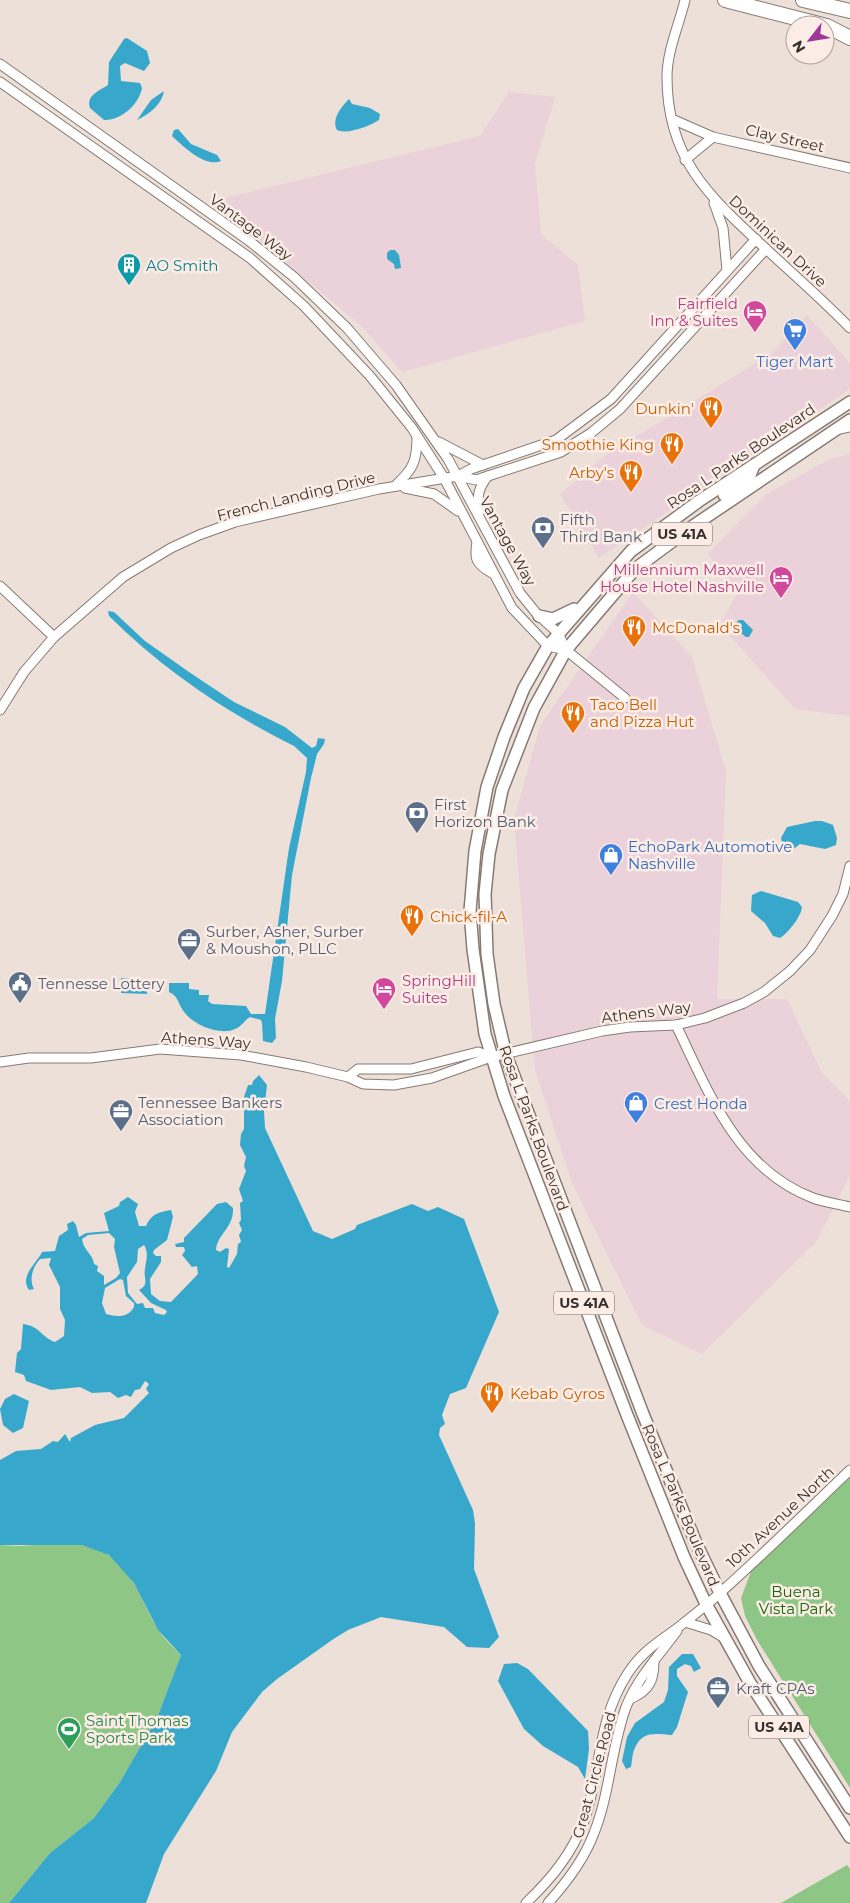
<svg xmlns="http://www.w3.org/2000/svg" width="850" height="1903" viewBox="0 0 850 1903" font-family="Montserrat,sans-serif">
	<rect width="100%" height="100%" fill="#ede0d8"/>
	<g fill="#ead1da">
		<path d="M509 92 555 97 535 164 541 234 578 265 585 321 402 372 361 326 213 201 480 136Z"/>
		<path d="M807 315 850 363V389L599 558 560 494 606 455 771 354Z"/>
		<path d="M850 454V716L795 709 720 625 737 594 708 554 765 495 830 459Z"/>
		<path d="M633 592 692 657 726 771 717 999H787L822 1073 850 1101V1175L816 1242 702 1354 642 1325 572 1183 535 1070 514 819 540 726Z"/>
	</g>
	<g fill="#8ec686">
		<path d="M850 1474V1788L757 1640 745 1616 741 1598 752 1569Z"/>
		<path d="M62 1543C79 1544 95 1546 110 1556 134 1571 143 1606 158 1629 164 1639 173 1647 181 1655L157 1718 120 1782 94 1818 50 1853 9 1903H0V1545L19 1546Z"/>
		<path d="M847 1865 850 1869V1903H781Z"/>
	</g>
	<g fill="#37a8cc" fill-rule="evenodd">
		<path d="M127 38 147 51 150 63 144 71 125 63 120 66 121 81 140 83 142 88C139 105 120 121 104 120L90 108C86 95 99 91 108 85L109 62 124 39Z"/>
		<path d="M164 91C162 104 150 114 137 120L151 100Z"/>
		<path d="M349 99 352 104 370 108 380 114 379 120C370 126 347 135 337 130 331 119 342 106 349 99Z"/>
		<path d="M178 129 191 144 217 155 221 161C205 168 183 146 172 136L174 130Z"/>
		<path d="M390 250H395L399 255 401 268 395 269 394 264 387 259V253Z"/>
		<path d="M108 611 114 612 145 641 189 672 234 702 285 727 312 748 316 746 318 738 325 739 324 744 317 754 311 778 292 875 282 981 275 1019 276 1038 272 1043 263 1041 262 1023 261 1020 250 1017C245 1020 241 1027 235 1029 220 1036 194 1025 185 1013 178 1005 179 996 169 992V983H189V989L199 990V995H209L208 1001 212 1004 246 1006 251 1014H265L289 848 306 772 307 758 294 746C227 713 162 669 109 616Z"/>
		<path d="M739 620H743L753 630 749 637H746L735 628V624Z"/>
		<path d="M815 821H822L833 825 837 838 836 845 825 849 800 844 791 851H784L781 838 787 827Z"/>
		<path d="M761 891 798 902 802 907C801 917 788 933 780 938L773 936 765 923 751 911 752 895Z"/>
		<path d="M121 978 131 979V985H139V991H147V994L121 993Z"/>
		<path d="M259 1075 267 1085 264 1111 265 1128 313 1231 332 1239 355 1229 357 1225 412 1204 428 1211 438 1207 464 1219 499 1312 466 1388 450 1394 442 1415 445 1424 440 1428 439 1435 473 1510 475 1524 474 1569 499 1637 489 1648 467 1647 444 1627 381 1617 348 1630 332 1640 277 1679 262 1692 232 1732 216 1771 164 1854 146 1903H9L50 1853 94 1818 120 1782 157 1718 181 1655 158 1630 134 1583 109 1555 82 1545H0V1460L16 1451 41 1449 53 1441 58 1442 65 1434 70 1442 71 1438 95 1425 124 1418 149 1393 146 1389 149 1384 145 1381 140 1389 135 1390 131 1397 126 1395 118 1398 110 1392 92 1393 80 1387 51 1390 26 1381 24 1375 15 1372 17 1353 21 1349 23 1324C40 1326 41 1337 55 1342L64 1336 65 1320 60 1309V1287L49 1265 51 1258 40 1259C32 1268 29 1280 34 1289L29 1290C19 1276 37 1263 42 1252L55 1251 59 1236 68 1230 67 1224 73 1221 76 1225 79 1237 86 1233 109 1231 104 1213 119 1206 120 1202 128 1197 138 1204 135 1212 139 1226H146C151 1214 159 1212 171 1210L173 1217 167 1240 154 1250 153 1253 156 1256H161V1262L150 1279 151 1294 160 1301 171 1302 198 1274 197 1266 192 1267 182 1255 185 1251 184 1247H176L175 1244 184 1242V1238L217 1204 226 1202 233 1208C234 1228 217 1234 216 1250L220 1252 226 1248 229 1249 227 1267 229 1268 237 1254 238 1244 241 1242 239 1235 242 1230 239 1223 241 1220 240 1203 243 1201 239 1189 246 1171 244 1166 246 1157 240 1145 241 1134 244 1129V1097L248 1085H252L253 1081ZM109 1233 115 1239 114 1247 120 1273 116 1278 104 1285V1276L97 1271 98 1266 94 1264C93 1254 83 1250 82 1239L88 1235ZM144 1245C149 1253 146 1260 145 1269 143 1278 150 1284 139 1290L151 1303 166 1310 167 1312 164 1315 155 1313 153 1308H145L143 1303 137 1304 128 1293 127 1277 137 1262 138 1249ZM120 1279 123 1280 126 1296 134 1303V1307C128 1318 117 1317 106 1314L102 1303 105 1288Z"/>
		<path d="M14 1394 29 1401 23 1428 13 1433 3 1425 0 1409 5 1399Z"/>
		<path d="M682 1654H693L701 1668 694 1672 691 1666 685 1664 677 1669V1676L688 1692 677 1727 672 1735C655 1734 642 1730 634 1750 632 1756 632 1761 631 1767L626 1769 622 1761 627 1737 635 1723 664 1702 668 1690 669 1667Z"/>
		<path d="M517 1663 528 1669 588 1731 589 1749 585 1779 578 1767 543 1746 524 1729 498 1681 504 1664Z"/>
	</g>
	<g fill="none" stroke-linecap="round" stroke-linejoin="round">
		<g stroke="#867a73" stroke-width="11">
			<g id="minor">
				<path d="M685 0C679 25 667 51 667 77 667 159 709 196 765 248 793 274 823 300 850 328"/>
				<path d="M0 64 248 240 294 277 347 328 396 385 448 459 520 593 537 614 558 633 566 650 625 698"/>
				<path d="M0 82 250 258 304 306 370 376 412 428 444 478 512 608 548 646 566 650"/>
				<path d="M672 119 713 137 850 168"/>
				<path d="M685 160 713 137"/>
				<path d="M714 203 723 228 727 270"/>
				<path d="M835 430 850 427"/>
				<path d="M439 442 483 465"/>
				<path d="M458 476 471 469 556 440 611 399 756 239"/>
				<path d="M395 486C413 469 417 462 417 437"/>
				<path d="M405 488 434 494 458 511"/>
				<path d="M480 511C476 496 479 487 488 476"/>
				<path d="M477 542C474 559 476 564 492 573"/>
				<path d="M0 586 54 637"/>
				<path d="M0 710 24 672 54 637 123 577 171 548 199 535 235 522 379 489 458 476 476 480 561 452 591 433 620 409 766 249"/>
				<path d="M676 1025C709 1093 737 1169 813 1198 824 1202 838 1204 850 1207"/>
				<path d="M0 1062 29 1058H91L160 1049 241 1055 306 1067 348 1077 363 1084 394 1085 432 1078 491 1057 602 1031 630 1027 676 1025 705 1018 744 1003 764 992 790 971 810 950 832 916 843 894 850 866"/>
				<path d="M348 1077 358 1069H411L478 1052 491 1057"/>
				<path d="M685 1622 711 1630 726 1639"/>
				<path d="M630 1699C649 1691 654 1681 654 1661"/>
				<path d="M526 1903C551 1879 572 1854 584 1821 602 1770 596 1722 628 1673 643 1650 659 1642 680 1626 694 1615 708 1604 721 1592 765 1553 807 1511 850 1470"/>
				<path d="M548 1903C567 1882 584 1860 594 1833 610 1793 611 1748 626 1707 637 1679 659 1655 677 1631"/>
			</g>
		</g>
		<g stroke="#867a73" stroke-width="14">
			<g id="major">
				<path d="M850 402 699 501 631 551 548 646 524 688 504 737 487 787 475 851 470 911 473 949 485 1034 504 1096 627 1415 684 1557 706 1604 750 1683 850 1837"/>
				<path d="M850 420 693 526 635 569 566 650 534 708 502 790 489 854 485 894 487 954 494 1004 506 1055 643 1414 696 1543 720 1593 759 1666 850 1808"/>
				<path d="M724 495 749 478 754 465"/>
				<path d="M539 616 553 619 574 609"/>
			</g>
		</g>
		<g stroke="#867a73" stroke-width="16">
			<g id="highway">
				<path d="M725 0 823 25"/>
				<path d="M803 0 850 11"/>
				<path d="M827 26 850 38"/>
			</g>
		</g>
		<use href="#minor" stroke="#fff" stroke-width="9"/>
		<use href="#major" stroke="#fff" stroke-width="11"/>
		<use href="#highway" stroke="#fff" stroke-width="14"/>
	</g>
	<defs>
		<g id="building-pin" transform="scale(1.25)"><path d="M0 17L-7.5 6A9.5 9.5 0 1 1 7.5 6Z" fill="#0f9aa8" stroke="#fbede5"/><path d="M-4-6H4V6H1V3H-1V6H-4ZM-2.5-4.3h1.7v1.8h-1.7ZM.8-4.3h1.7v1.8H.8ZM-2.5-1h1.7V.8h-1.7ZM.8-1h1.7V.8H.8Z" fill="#fff"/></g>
		<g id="hotel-pin" transform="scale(1.25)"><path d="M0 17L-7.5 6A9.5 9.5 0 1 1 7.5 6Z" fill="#d1479c" stroke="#fbede5"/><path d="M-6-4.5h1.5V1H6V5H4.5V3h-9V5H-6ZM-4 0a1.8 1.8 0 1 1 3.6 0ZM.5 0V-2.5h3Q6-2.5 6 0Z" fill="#fff"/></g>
		<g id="supermarket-pin" transform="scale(1.25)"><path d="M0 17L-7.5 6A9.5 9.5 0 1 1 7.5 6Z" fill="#3f7fe0" stroke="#fbede5"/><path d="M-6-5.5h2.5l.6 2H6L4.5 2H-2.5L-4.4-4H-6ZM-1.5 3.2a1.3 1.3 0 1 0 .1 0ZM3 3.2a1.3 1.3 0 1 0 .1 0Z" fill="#fff"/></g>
		<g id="restaurant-pin" transform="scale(1.25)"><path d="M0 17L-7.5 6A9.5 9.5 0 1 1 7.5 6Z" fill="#e8710a" stroke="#fbede5"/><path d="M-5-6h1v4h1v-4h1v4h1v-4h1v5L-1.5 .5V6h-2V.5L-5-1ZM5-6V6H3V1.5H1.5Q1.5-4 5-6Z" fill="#fff"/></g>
		<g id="bank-pin" transform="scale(1.25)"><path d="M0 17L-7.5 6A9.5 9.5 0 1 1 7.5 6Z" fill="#5c6f8a" stroke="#fbede5"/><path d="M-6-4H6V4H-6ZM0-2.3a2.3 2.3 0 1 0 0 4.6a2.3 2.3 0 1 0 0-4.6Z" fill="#fff"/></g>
		<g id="shop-pin" transform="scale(1.25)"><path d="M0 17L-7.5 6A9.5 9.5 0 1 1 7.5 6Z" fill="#3f7fe0" stroke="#fbede5"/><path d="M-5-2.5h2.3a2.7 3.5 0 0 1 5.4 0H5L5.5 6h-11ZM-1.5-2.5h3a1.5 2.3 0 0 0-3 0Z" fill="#fff"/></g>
		<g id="office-pin" transform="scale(1.25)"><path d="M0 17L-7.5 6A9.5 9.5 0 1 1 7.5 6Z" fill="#5c6f8a" stroke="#fbede5"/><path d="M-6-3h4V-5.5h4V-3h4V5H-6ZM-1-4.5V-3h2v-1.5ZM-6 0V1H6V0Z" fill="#fff"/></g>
		<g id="civic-pin" transform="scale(1.25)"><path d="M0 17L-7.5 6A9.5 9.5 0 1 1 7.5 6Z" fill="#5c6f8a" stroke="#fbede5"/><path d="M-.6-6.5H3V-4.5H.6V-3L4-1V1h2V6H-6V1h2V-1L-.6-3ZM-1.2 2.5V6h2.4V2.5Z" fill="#fff"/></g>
		<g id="stadium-pin" transform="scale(1.25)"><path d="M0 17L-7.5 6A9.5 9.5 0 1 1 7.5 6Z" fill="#2e9e5b" stroke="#fbede5"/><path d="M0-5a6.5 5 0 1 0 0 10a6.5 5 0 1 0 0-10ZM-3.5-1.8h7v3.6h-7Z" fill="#fff"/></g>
	</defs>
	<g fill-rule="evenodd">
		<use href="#building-pin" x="129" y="265"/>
		<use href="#hotel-pin" x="755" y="312"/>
		<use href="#supermarket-pin" x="795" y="330"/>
		<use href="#restaurant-pin" x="711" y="408"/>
		<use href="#restaurant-pin" x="672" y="444"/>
		<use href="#restaurant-pin" x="631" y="472"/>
		<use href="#bank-pin" x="543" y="528"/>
		<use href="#hotel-pin" x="781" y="578"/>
		<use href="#restaurant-pin" x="634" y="627"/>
		<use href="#restaurant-pin" x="573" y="713"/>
		<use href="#bank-pin" x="417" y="813"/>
		<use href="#shop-pin" x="611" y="855"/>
		<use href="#restaurant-pin" x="412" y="916"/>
		<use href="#office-pin" x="189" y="940"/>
		<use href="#civic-pin" x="20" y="983"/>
		<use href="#hotel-pin" x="384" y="989"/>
		<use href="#shop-pin" x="636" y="1103"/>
		<use href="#office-pin" x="121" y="1111"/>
		<use href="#restaurant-pin" x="492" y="1393"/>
		<use href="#office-pin" x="718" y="1688"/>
		<use href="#stadium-pin" x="69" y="1729"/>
	</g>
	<g text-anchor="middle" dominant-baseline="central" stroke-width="5" stroke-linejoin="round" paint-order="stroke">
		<g fill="#fbede5" stroke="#716965" stroke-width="1">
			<rect x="652" y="522.5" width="60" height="23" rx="4"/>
			<rect x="554" y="1291.5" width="60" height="23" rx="4"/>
			<rect x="749" y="1715.5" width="60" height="23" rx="4"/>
		</g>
		<g font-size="14" font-weight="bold" fill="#36312e">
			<text x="682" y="534">US 41A</text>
			<text x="584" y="1303">US 41A</text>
			<text x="779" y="1727">US 41A</text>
		</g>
		<g font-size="15" fill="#36312e" stroke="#fbede5">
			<text transform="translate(785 138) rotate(13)">Clay Street</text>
			<text transform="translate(251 227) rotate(37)">Vantage Way</text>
			<text transform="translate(778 241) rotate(43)">Dominican Drive</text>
			<text transform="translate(741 456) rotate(-34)">Rosa L Parks Boulevard</text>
			<text transform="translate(296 496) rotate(-14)">French Landing Drive</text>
			<text transform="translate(508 541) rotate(61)">Vantage Way</text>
			<text transform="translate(646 1012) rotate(-7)">Athens Way</text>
			<text transform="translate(206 1040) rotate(4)">Athens Way</text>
			<text transform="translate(534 1128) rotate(70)">Rosa L Parks Boulevard</text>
			<text transform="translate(681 1505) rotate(67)">Rosa L Parks Boulevard</text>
			<text transform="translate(780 1517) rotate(-43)">10th Avenue North</text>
			<text transform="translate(594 1775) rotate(-75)">Great Circle Road</text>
		</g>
		<g font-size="15" fill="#0d838f" stroke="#fbede5" text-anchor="start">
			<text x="146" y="265">AO Smith</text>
		</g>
		<g font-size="15" fill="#b23c85" stroke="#fbede5" text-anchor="end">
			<text x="738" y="303">Fairfield<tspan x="738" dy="17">Inn &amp; Suites</tspan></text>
			<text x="764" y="569">Millennium Maxwell<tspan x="764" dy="17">House Hotel Nashville</tspan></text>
			<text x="402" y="980" text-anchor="start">SpringHill<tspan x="402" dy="17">Suites</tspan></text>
		</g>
		<g font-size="15" fill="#366cbe" stroke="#fbede5" text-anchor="start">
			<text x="795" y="361" text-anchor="middle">Tiger Mart</text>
			<text x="628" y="846">EchoPark Automotive<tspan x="628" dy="17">Nashville</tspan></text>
			<text x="654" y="1103">Crest Honda</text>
		</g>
		<g font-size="15" fill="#c56008" stroke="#fbede5" text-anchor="start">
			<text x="694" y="408" text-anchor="end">Dunkin'</text>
			<text x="654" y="444" text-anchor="end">Smoothie King</text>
			<text x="614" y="472" text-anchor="end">Arby's</text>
			<text x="652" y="627">McDonald's</text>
			<text x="590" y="704">Taco Bell<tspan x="590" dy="17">and Pizza Hut</tspan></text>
			<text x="430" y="916">Chick-fil-A</text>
			<text x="510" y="1393">Kebab Gyros</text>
		</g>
		<g font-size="15" fill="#4e5e75" stroke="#fbede5" text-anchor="start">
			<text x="560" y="519">Fifth<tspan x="560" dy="17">Third Bank</tspan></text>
			<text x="434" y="804">First<tspan x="434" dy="17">Horizon Bank</tspan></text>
			<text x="206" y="931">Surber, Asher, Surber<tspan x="206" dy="17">&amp; Moushon, PLLC</tspan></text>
			<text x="38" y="983">Tennesse Lottery</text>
			<text x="138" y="1102">Tennessee Bankers<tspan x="138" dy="17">Association</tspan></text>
			<text x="736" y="1688">Kraft CPAs</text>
		</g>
		<g font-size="15" fill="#17660b" stroke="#fbede5">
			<text x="796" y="1591">Buena<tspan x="796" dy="17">Vista Park</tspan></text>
		</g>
		<g font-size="15" fill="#27864d" stroke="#fbede5" text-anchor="start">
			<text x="86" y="1720">Saint Thomas<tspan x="86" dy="17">Sports Park</tspan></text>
		</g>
	</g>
	<g transform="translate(810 40) rotate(239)"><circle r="24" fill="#fbede5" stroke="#aca29c"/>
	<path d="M0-4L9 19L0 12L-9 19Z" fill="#9f3799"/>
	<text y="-8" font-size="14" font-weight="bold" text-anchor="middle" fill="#36312e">N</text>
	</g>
</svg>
